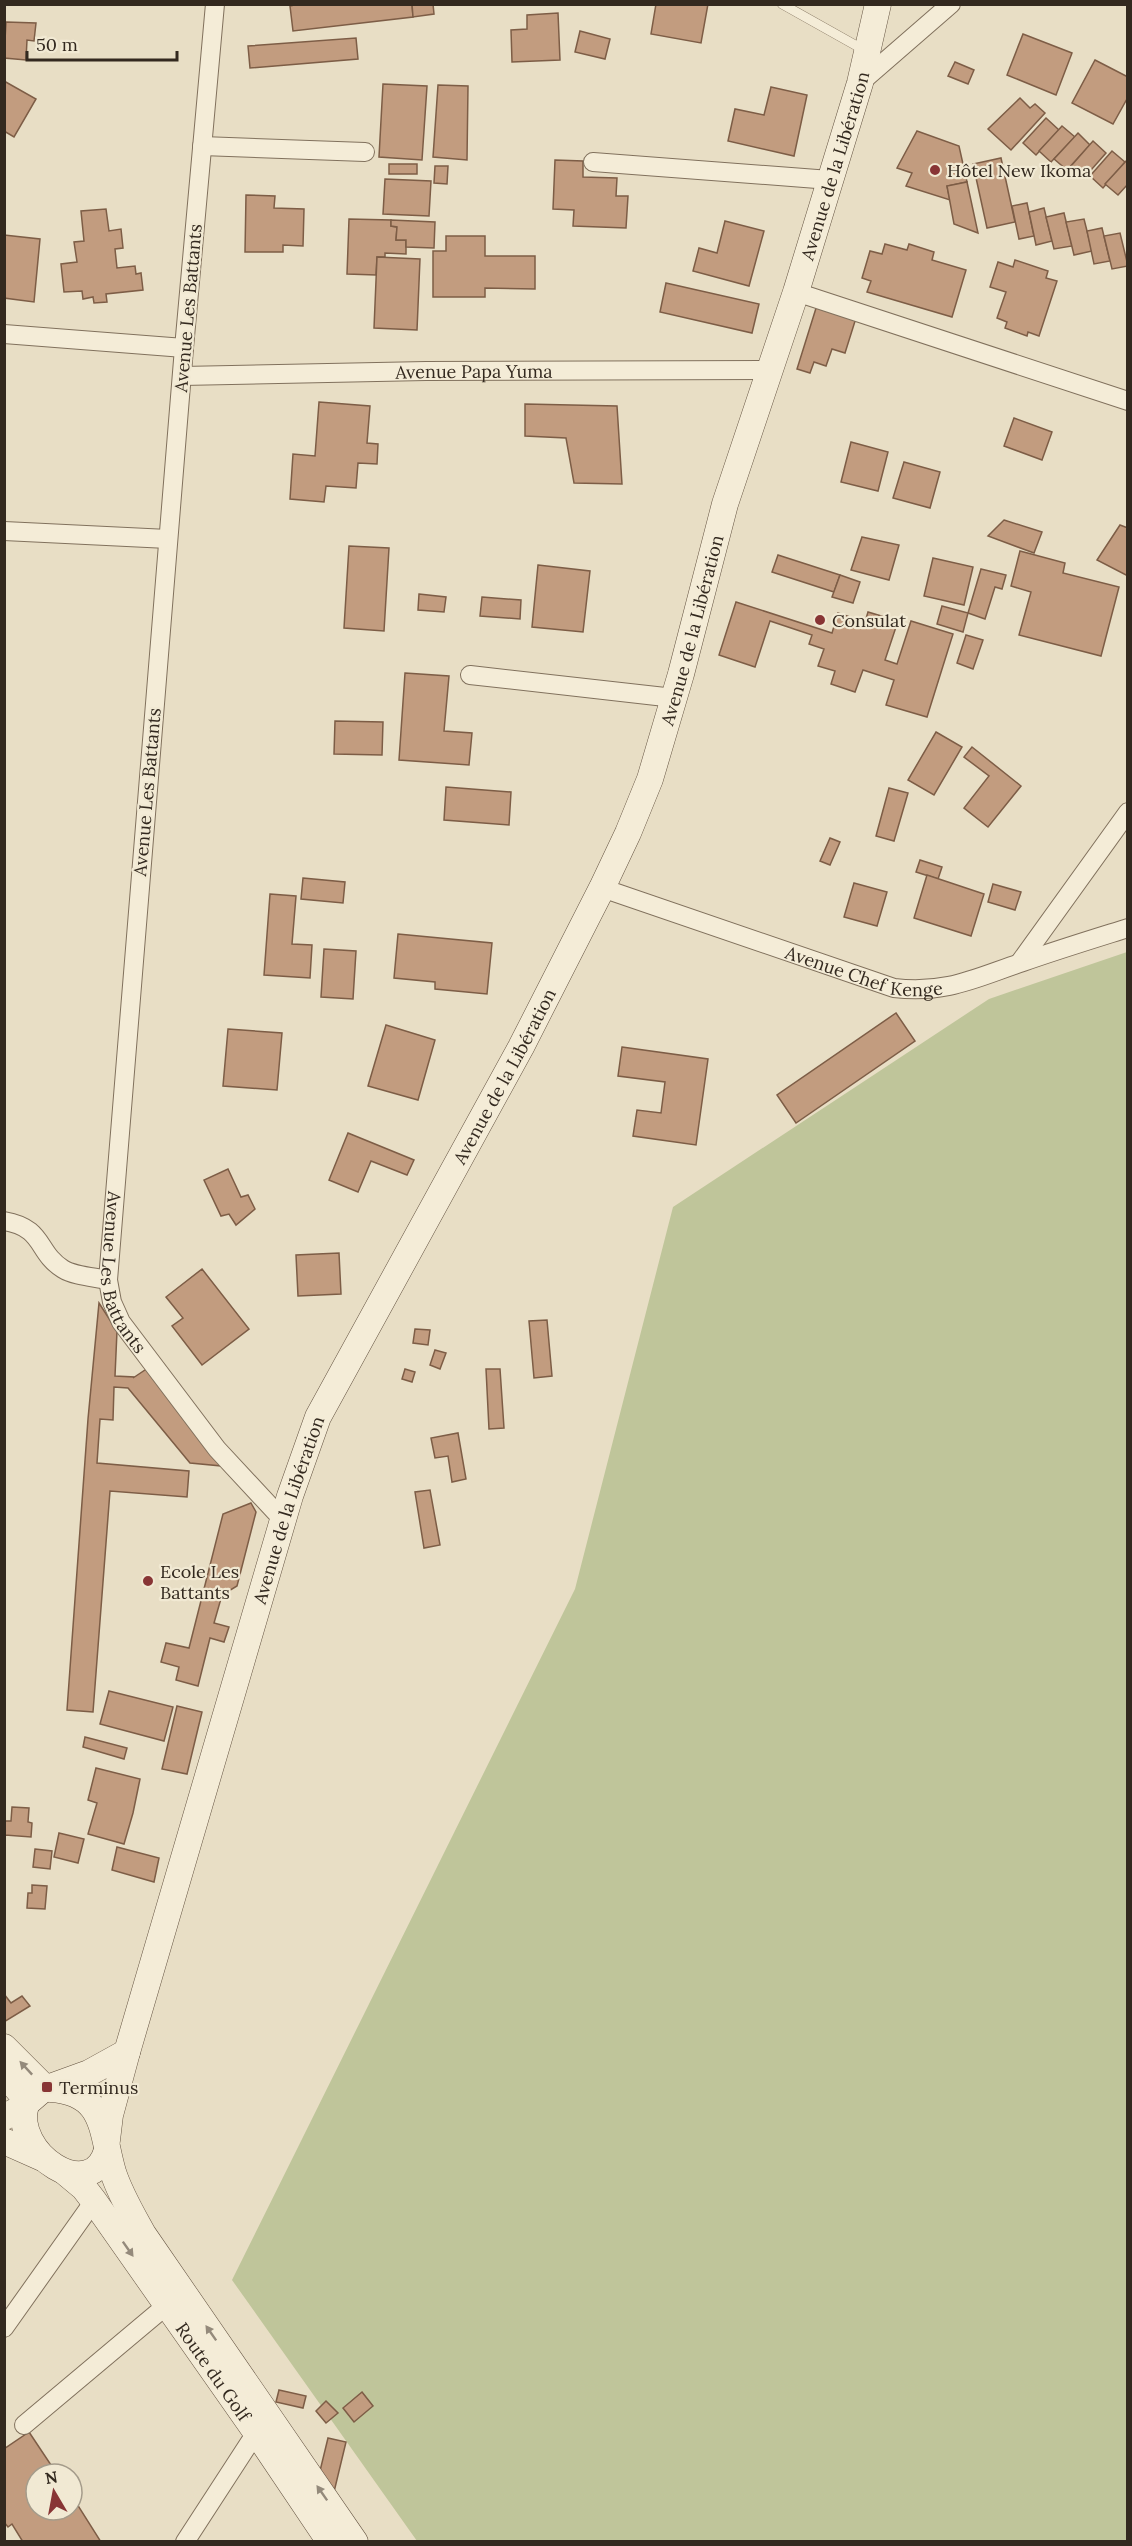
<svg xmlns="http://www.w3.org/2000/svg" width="1132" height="2546" viewBox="0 0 1132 2546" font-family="Lora,serif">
	<rect width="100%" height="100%" fill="#e8dec5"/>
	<path fill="#bfc59a" d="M1127 952V2541H417L232 2280 575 1589 673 1207 989 999Z"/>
	<g fill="#c29c7f" stroke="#7d5d46" stroke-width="1.5">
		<path d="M299 4H412L413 17 293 31 290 6Z"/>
		<path d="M412 4H433L434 14 413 17Z"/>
		<path d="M656 4H708L701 43 651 34Z"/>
		<path d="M558 13 560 60 512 62 511 30 527 29V15Z"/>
		<path d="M6 22 36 23 34 41 27 40 26 60 4 58Z"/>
		<path d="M580 31 610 39 605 59 575 52Z"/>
		<path d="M1023 34 1072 53 1056 95 1007 75Z"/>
		<path d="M356 38 358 59 250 68 248 46Z"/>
		<path d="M1095 60 1128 77V97L1113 124 1072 103Z"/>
		<path d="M955 62 974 70 968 84 948 76Z"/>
		<path d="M4 81 36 99 14 137 4 131Z"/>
		<path d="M383 84 427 86 422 160 379 157Z"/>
		<path d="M438 85 468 86 467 160 433 157Z"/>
		<path d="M771 87 807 95 794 156 728 141 735 109 764 115Z"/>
		<path d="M1020 98 1030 108 1035 104 1045 113 1011 150 988 129Z"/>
		<path d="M1046 118 1059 130 1036 155 1023 143Z"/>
		<path d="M1062 126 1075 137 1051 162 1039 151Z"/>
		<path d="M917 131 959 146 967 182 947 186 950 200 906 186 912 173 897 168Z"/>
		<path d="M1078 133 1090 145 1067 170 1054 159Z"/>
		<path d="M1093 141 1106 153 1084 178 1071 166Z"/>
		<path d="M1112 151 1125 162 1103 188 1090 176Z"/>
		<path d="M1001 158 1015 222 987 228 973 164Z"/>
		<path d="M1128 159V184L1118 195 1105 184Z"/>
		<path d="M555 160 583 161V177L617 178 616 196H628L626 228 573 226 574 210 553 209Z"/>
		<rect x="389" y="164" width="28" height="10"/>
		<path d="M435 166H448L447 184 434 183Z"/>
		<path d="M385 179 431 181 429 216 383 214Z"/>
		<path d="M967 182 978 233 954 224 947 186Z"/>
		<path d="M246 195 275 196 274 208 304 209 303 246 283 245V252H245Z"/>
		<path d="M1027 203 1034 236 1019 239 1012 206Z"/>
		<path d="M1044 208 1052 241 1036 245 1029 212Z"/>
		<path d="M106 209 109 231 121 229 123 248 115 249 117 268 135 266 136 274 141 273 143 290 106 294 107 302 94 303 93 297 83 299 82 291 64 292 61 264 77 262 74 242 84 241 81 211Z"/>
		<path d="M1064 213 1072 246 1054 249 1046 217Z"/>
		<path d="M349 219 391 220V226L397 227 396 240H406V254L385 253V257H377L376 275 347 274Z"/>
		<path d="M1084 219 1092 251 1074 255 1066 222Z"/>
		<path d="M391 220 435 222 434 248 406 247V240H396L397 227 391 226Z"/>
		<path d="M725 221 764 231 749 286 693 271 699 248 717 253Z"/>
		<path d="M1102 228 1110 261 1094 264 1087 231Z"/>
		<path d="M1120 233 1128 266 1112 269 1104 236Z"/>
		<path d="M4 235 40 239 34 302 4 298Z"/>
		<path d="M446 236H485V256H535V289L485 288V297H433V251H446Z"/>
		<path d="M885 244 907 250 909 244 934 252 932 260 966 270 952 317 867 292 871 281 862 278 870 251 882 254Z"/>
		<path d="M377 257 420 259 417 330 374 328Z"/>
		<path d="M1015 260 1048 271 1046 278 1057 281 1039 336 1028 332 1027 336 1005 328 1007 322 997 318 1006 292 990 287 998 262 1013 267Z"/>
		<path d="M666 283 759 304 752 333 660 312Z"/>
		<path d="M817 305 856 318 845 353 832 349 826 366 814 362 810 373 797 369Z"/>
		<path d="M319 402 370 406 367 443 378 444 377 464 358 463 356 488 326 486 324 502 290 499 293 454 315 456Z"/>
		<path d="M525 404 617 406 622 484 574 483 566 438 525 436Z"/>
		<path d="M1014 418 1052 432 1042 460 1004 446Z"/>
		<path d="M851 442 888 452 878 491 841 482Z"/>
		<path d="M904 462 940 472 930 508 893 498Z"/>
		<path d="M1004 520 1042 532 1034 553 988 536Z"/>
		<path d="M1120 525 1128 528V576L1097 560Z"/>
		<path d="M862 537 899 545 889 580 851 570Z"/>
		<path d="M349 546 389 548 384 631 344 628Z"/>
		<path d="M1020 551 1065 563 1063 573 1119 587 1101 656 1019 635 1031 592 1011 586Z"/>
		<path d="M778 555 840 575 834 592 772 572Z"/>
		<path d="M933 558 973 567 964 605 924 596Z"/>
		<path d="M538 565 590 571 583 632 532 627Z"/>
		<path d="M981 569 1006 575 1002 589 995 587 985 619 968 613Z"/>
		<path d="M840 575 860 582 853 603 832 597Z"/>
		<path d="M419 594 446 597 444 612 418 610Z"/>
		<path d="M482 597 521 600 520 619 480 616Z"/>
		<path d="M736 602 832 633 838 613 865 622 868 612 898 621 885 660 897 664 911 621 953 634 927 717 886 705 894 680 863 670 855 692 831 684 835 671 818 666 824 649 809 644 812 635 770 621 755 667 719 655Z"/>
		<path d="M942 606 968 613 963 632 937 624Z"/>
		<path d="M966 635 983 640 973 669 957 663Z"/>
		<path d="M405 673 449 676 444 731 472 733 469 765 399 760Z"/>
		<path d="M335 721 383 722 382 755 334 754Z"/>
		<path d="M936 732 962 747 934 795 908 780Z"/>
		<path d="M972 747 1021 786 988 827 964 808 989 776 964 757Z"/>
		<path d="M446 787 511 792 509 825 444 820Z"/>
		<path d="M889 788 908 793 894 841 876 836Z"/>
		<path d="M830 838 840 842 830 865 820 861Z"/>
		<path d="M920 860 942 867 938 879 916 872Z"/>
		<path d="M927 875 984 894 971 936 914 918Z"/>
		<path d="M303 878 345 882 343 903 301 899Z"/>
		<path d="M854 883 887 892 877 926 844 917Z"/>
		<path d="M993 884 1021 892 1015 910 988 902Z"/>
		<path d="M270 894 296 896 292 944 312 945 310 978 264 975Z"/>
		<path d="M398 934 492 943 487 994 435 989V982L394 978Z"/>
		<path d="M324 949 356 951 353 999 321 997Z"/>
		<path d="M896 1013 915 1041 796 1123 777 1095Z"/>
		<path d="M386 1025 435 1040 418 1100 368 1086Z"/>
		<path d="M228 1029 282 1033 277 1090 223 1086Z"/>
		<path d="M622 1047 708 1059 696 1145 633 1136 637 1110 661 1113 665 1082 618 1076Z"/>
		<path d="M348 1133 414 1160 407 1175 371 1161 358 1192 329 1180Z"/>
		<path d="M228 1169 241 1197 248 1195 255 1209 236 1225 229 1214 221 1216 204 1180Z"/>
		<path d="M339 1253 341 1294 298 1296 296 1255Z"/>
		<path d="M202 1269 249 1329 202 1365 172 1326 183 1318 166 1297Z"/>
		<path d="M99 1303 117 1331 115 1376 134 1377 133 1378 148 1368 222 1466 190 1463 128 1388 114 1387 113 1420 100 1419 97 1463 189 1471 187 1497 110 1491 93 1712 67 1710 88 1419Z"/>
		<path d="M547 1320 552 1376 534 1378 529 1321Z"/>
		<path d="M415 1329 430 1330 428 1345 413 1343Z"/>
		<path d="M435 1350 446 1353 440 1369 430 1365Z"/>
		<path d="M405 1369 415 1372 412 1382 402 1379Z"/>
		<path d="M486 1369H500L504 1428 489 1429Z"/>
		<path d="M458 1433 466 1479 452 1482 448 1456 435 1458 431 1438Z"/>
		<path d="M430 1490 440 1545 424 1548 415 1492Z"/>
		<path d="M251 1503 256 1512 237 1586 222 1595 214 1623 229 1627 224 1642 210 1638 198 1686 176 1680 179 1667 161 1662 166 1643 189 1648 223 1514Z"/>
		<path d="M109 1691 173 1707 164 1741 100 1724Z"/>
		<path d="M177 1706 202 1712 187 1774 162 1769Z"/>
		<path d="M85 1737 127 1748 124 1759 83 1747Z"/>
		<path d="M96 1768 140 1779 133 1813 124 1844 88 1834 97 1803 88 1800Z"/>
		<path d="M12 1807 29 1808 28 1822 32 1823 31 1837 5 1835 4 1839V1821H11Z"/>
		<path d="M59 1833 84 1839 78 1863 54 1857Z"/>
		<path d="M117 1847 159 1858 154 1882 112 1870Z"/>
		<path d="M35 1849 52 1851 50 1869 33 1867Z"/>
		<path d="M32 1885 47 1886 45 1909 27 1908 28 1893H32Z"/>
		<path d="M4 1994 11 2003 22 1996 30 2006 4 2022Z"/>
		<path d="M279 2390 306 2396 303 2408 276 2402Z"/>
		<path d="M362 2392 373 2406 354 2422 343 2408Z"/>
		<path d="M326 2401 338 2413 326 2423 316 2411Z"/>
		<path d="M29 2432 57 2474H36V2510H72V2496L101 2542H23L12 2524 8 2527 4 2522V2449Z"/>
		<path d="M328 2438 346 2442 334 2492 319 2475Z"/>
	</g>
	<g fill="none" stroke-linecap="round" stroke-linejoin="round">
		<g stroke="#81715d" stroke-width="10">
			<path id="lane" d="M782 4 864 50"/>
		</g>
		<g stroke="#81715d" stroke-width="20">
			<g id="street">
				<path id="s1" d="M215 4 184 348 108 1280 112 1302 121 1322 217 1449 283 1520"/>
				<path d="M860 83 951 4"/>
				<path d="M202 146 365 152"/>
				<path d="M593 162 830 180"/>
				<path d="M796 292 1128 401"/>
				<path d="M4 334 184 348"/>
				<path id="s2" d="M182 376 426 371 768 370"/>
				<path d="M4 531 168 539"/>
				<path d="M470 675 674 698"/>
				<path id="s3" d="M602 888 894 988C947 994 975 978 1023 962 1057 950 1093 939 1128 928"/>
				<path d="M1020 962 1128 812"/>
				<path d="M4 1221C45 1228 36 1252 63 1269 74 1276 94 1277 108 1280"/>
				<path d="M4 2328 94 2201"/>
				<path d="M24 2425 167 2305"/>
				<path d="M185 2542 261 2425"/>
			</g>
		</g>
		<g stroke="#635240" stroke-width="27">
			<g id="secondary">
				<path d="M4 2047 46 2089"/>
				<path d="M4 2074 28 2101"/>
				<path d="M51 2089C106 2093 101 2131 113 2172 120 2194 132 2214 143 2234L355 2542"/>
				<path d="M26 2104C11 2154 92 2206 107 2150"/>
				<path d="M4 2117 20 2109 42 2090 89 2073 127 2052"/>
				<path id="s4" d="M107 2140 110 2115 127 2052 290 1496 318 1417 521 1047 602 888 628 833 650 779 681 674 725 504 796 292 860 83 878 4"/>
				<path d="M4 2141 42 2158"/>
				<path id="s5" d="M66 2173 84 2188 94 2201 256 2432 330 2542"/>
			</g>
		</g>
		<use href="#lane" stroke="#f4ecd7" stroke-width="9"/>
		<use href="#street" stroke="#f4ecd7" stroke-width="18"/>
		<use href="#secondary" stroke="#f4ecd7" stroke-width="26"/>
	</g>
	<defs><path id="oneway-solid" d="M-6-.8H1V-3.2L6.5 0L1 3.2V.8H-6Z" transform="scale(1.5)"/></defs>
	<g fill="#948a7b">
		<use href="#oneway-solid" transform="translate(26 2068) rotate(-133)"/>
		<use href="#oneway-solid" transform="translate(128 2249) rotate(55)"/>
		<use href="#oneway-solid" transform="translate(211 2333) rotate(-125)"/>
		<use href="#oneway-solid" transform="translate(322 2493) rotate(-125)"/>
	</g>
	<g fill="#883535" stroke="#f1e9d3" stroke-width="2">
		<circle cx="935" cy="170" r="6"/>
		<circle cx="820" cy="620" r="6"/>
		<circle cx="148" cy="1581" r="6"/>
		<rect x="41" y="2081" width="12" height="12" rx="3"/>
	</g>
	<g text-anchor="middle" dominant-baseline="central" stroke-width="4.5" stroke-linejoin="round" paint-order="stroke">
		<g font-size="18" fill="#33291f" stroke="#f1e9d3">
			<text stroke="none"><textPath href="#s4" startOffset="2114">Avenue de la Libération</textPath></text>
			<text transform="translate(188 308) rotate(-85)">Avenue Les Battants</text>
			<text stroke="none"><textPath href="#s2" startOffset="292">Avenue Papa Yuma</textPath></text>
			<text stroke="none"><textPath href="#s4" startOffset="1628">Avenue de la Libération</textPath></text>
			<text transform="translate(147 792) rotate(-85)">Avenue Les Battants</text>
			<text stroke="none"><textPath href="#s3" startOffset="276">Avenue Chef Kenge</textPath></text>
			<text stroke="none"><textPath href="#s4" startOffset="1142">Avenue de la Libération</textPath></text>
			<text stroke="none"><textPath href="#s1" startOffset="1276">Avenue Les Battants</textPath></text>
			<text stroke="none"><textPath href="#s4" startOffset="656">Avenue de la Libération</textPath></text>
			<text stroke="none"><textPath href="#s5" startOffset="248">Route du Golf</textPath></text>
		</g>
		<g font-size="18" fill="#33291f" stroke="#f1e9d3" text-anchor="start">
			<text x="947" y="170">Hôtel New Ikoma</text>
			<text x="832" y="620">Consulat</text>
			<text x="160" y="1571">Ecole Les<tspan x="160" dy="21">Battants</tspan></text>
			<text x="59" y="2087">Terminus</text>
		</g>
	</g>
	<rect width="1132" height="2546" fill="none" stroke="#33291f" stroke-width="12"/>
	<g transform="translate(54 2492) rotate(350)"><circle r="28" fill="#f1e9d3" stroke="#a59c8b" stroke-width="1.5"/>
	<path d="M0-4.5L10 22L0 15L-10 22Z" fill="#883535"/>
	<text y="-9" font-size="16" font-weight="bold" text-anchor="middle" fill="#33291f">N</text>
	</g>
	<path d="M27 51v9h150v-9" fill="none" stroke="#33291f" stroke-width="3"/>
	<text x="36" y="51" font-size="18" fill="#33291f" stroke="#f1e9d3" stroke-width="4.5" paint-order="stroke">50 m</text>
</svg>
